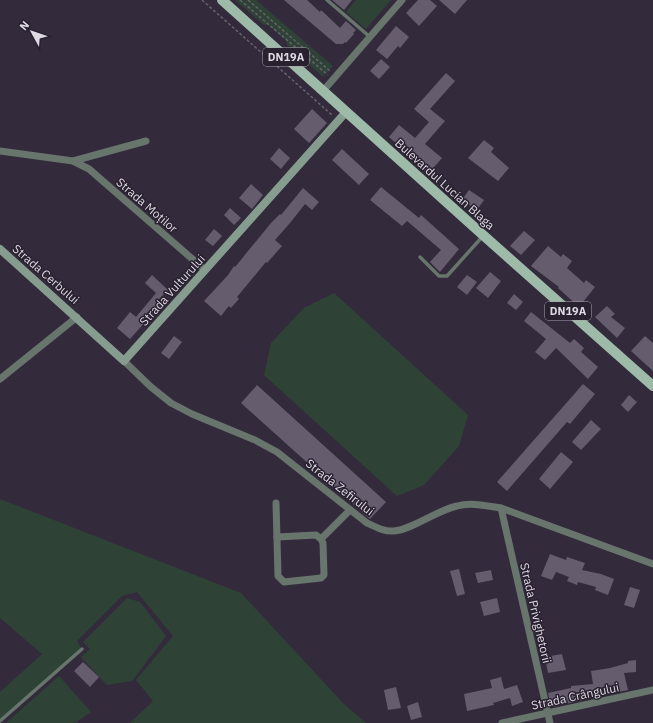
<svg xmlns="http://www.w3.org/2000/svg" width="653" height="723" viewBox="0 0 653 723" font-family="'IBM Plex Sans',sans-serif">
	<rect width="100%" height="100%" fill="#332b3b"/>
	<g fill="#2e4336">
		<path d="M235 0H256L333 66 323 77 287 45V41L268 25H264Z"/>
		<path d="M356 0H391L366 29 346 12Z"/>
		<path d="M334 293 468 415 459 446 424 485 397 496 264 375 271 343 304 308Z"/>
		<path d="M0 499 241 593 344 704 366 723H130L153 701 136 680 173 636 137 592 122 596 77 641 82 649 0 721V692L42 654 0 618Z"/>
		<path d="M127 598 140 602 166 636 132 681 107 685 81 657 90 649 83 642Z"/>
		<path d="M59 676 91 712 75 723H6Z"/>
	</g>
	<g fill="#655c6e">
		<path d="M284 0H307L320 12 321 10 340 28 346 21 356 30 353 33 354 34 346 43 345 42 343 44H336Z"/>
		<path d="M332 0H352L344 10Z"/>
		<path d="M418 0H430L437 6 419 26 406 13Z"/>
		<path d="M439 0H467L455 14Z"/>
		<path d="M396 26 409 37 400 48 398 46 387 59 376 50Z"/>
		<path d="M381 59 390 67 379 79 370 71Z"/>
		<path d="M446 73 455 81 430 109 445 121 425 144 442 158 428 174 403 151 404 150 389 137 399 125 415 138 429 122 414 109Z"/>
		<path d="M312 109 327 123 309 143 294 129Z"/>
		<path d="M484 140 494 148 491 152 509 168 498 181 468 158Z"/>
		<path d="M279 148 290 158 281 169 270 159Z"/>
		<path d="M342 149 369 174 359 185 332 160Z"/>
		<path d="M251 184 263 195 252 209 239 198Z"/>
		<path d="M381 187 419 218 421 215 459 249 440 272 430 262 441 250 407 221 402 226 370 200Z"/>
		<path d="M303 188 319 202 312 210 305 204 290 223 275 240 282 246 267 263 266 262 237 297 239 299 231 308 229 306 221 316 204 301 228 275 234 266 235 267 271 223 280 214 281 215Z"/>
		<path d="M469 190 484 200 477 210 462 200Z"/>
		<path d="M230 208 241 218 234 225 224 215Z"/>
		<path d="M214 229 222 236 213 246 205 240Z"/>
		<path d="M524 231 535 240 521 255 510 246Z"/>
		<path d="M548 246 561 257 563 254 572 261 567 268 584 283 586 280 595 287 579 307 558 288 559 287 531 266Z"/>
		<path d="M490 272 501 281 488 298 476 288Z"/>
		<path d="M152 275 168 290 158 300 163 304 149 323 146 321 130 339 117 328 130 312 136 317 156 293 145 283Z"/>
		<path d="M467 275 477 282 467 295 457 287Z"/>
		<path d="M514 294 523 302 516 310 507 303Z"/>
		<path d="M607 306 615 314 611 317 625 328 617 338 595 317Z"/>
		<path d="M531 312 570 343 574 339 584 348 581 352 598 367 588 379 556 348 545 360 535 352 546 339 524 321Z"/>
		<path d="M174 336 182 342 169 359 161 353Z"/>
		<path d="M645 336 653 343V371L631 351Z"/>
		<path d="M583 384 595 394 570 424 567 422 507 491 497 482Z"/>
		<path d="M257 385 386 502 370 519 241 403Z"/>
		<path d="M629 395 637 402 628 412 621 405Z"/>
		<path d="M591 420 601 429 581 450 572 442Z"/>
		<path d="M561 452 573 462 550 489 539 479Z"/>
		<path d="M550 554 566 560 567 557 585 563 582 570 601 574 614 579 608 595 595 590 596 587 578 582 577 585 567 581 569 577 556 572 552 580 541 576Z"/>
		<path d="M459 569 465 594 457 596 450 571Z"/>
		<path d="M491 570 493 580 478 583 475 573Z"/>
		<path d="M630 587 640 590 634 608 624 605Z"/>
		<path d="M497 598 500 612 484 616 480 602Z"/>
		<path d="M562 654 566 670 548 673 545 657Z"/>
		<path d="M636 660V672L624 673 628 690 551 707 548 693 571 688V686L593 684 591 671 610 668 628 663V661Z"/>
		<path d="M83 662 99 677 90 687 74 671Z"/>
		<path d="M501 677 504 689 517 685 523 702 512 706 510 698 493 703 494 705 467 711 464 694 492 688 490 680Z"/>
		<path d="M396 687 401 708 388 710 384 690Z"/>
		<path d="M418 702 422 717 411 720 407 706Z"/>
	</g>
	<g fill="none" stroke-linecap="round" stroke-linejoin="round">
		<g stroke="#67606e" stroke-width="1.5" stroke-dasharray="3 2" stroke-linecap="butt">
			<path d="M202 0 332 115"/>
			<path d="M240 0 328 75"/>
			<path d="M248 0 330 71"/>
		</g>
		<g stroke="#67756c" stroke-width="3.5">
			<path d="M327 0 370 37"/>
			<path d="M420 257 439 276H447L483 236"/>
			<path d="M0 721 82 649"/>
		</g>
		<g stroke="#67756c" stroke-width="7">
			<path d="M323 91 402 0"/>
			<path d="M0 151 73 161 89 169 205 270"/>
			<path d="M73 161 146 141"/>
			<path d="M124 361 151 387 171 403 192 414 255 440 277 452 367 523C376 527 384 532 394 531 412 530 437 510 457 506 471 502 487 506 501 508L653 564"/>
			<path d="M0 379 77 317"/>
			<path d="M276 503 278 576 284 582 321 578 324 575 323 543 321 539 350 510"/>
			<path d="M501 508 550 723"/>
			<path d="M277 537 316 535 321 539"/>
			<path d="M502 723 653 690"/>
		</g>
		<path stroke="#869c8e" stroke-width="8" d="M0 249 124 361 346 112"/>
		<path stroke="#9ebaa8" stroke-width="10" d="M222 0 483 235 653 386"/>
	</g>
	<g text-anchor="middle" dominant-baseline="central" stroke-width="3" stroke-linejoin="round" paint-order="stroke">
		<g fill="#292130" stroke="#a8a2ad" stroke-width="1">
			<rect x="263" y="48" width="46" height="18" rx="3"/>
			<rect x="545" y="302" width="46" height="18" rx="3"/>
		</g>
		<g font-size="11" font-weight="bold" fill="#ded9e3">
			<text x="286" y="57">DN19A</text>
			<text x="568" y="311">DN19A</text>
		</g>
		<g font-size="12" fill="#ded9e3" stroke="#292130">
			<text transform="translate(445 184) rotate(42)">Bulevardul Lucian Blaga</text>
			<text transform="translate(147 205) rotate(41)">Strada Moților</text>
			<text transform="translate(46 274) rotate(41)">Strada Cerbului</text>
			<text transform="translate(172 290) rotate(-48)">Strada Vulturului</text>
			<text transform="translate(340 487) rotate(38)">Strada Zefirului</text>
			<text transform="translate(536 613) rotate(77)">Strada Privighetorii</text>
			<text transform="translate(575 696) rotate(-12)">Strada Crângului</text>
		</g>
	</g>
	<g transform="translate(32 32) rotate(310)" stroke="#292130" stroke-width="3" paint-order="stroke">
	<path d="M0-3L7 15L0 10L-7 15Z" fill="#ded9e3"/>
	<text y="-6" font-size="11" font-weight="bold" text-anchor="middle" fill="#ded9e3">N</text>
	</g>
</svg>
